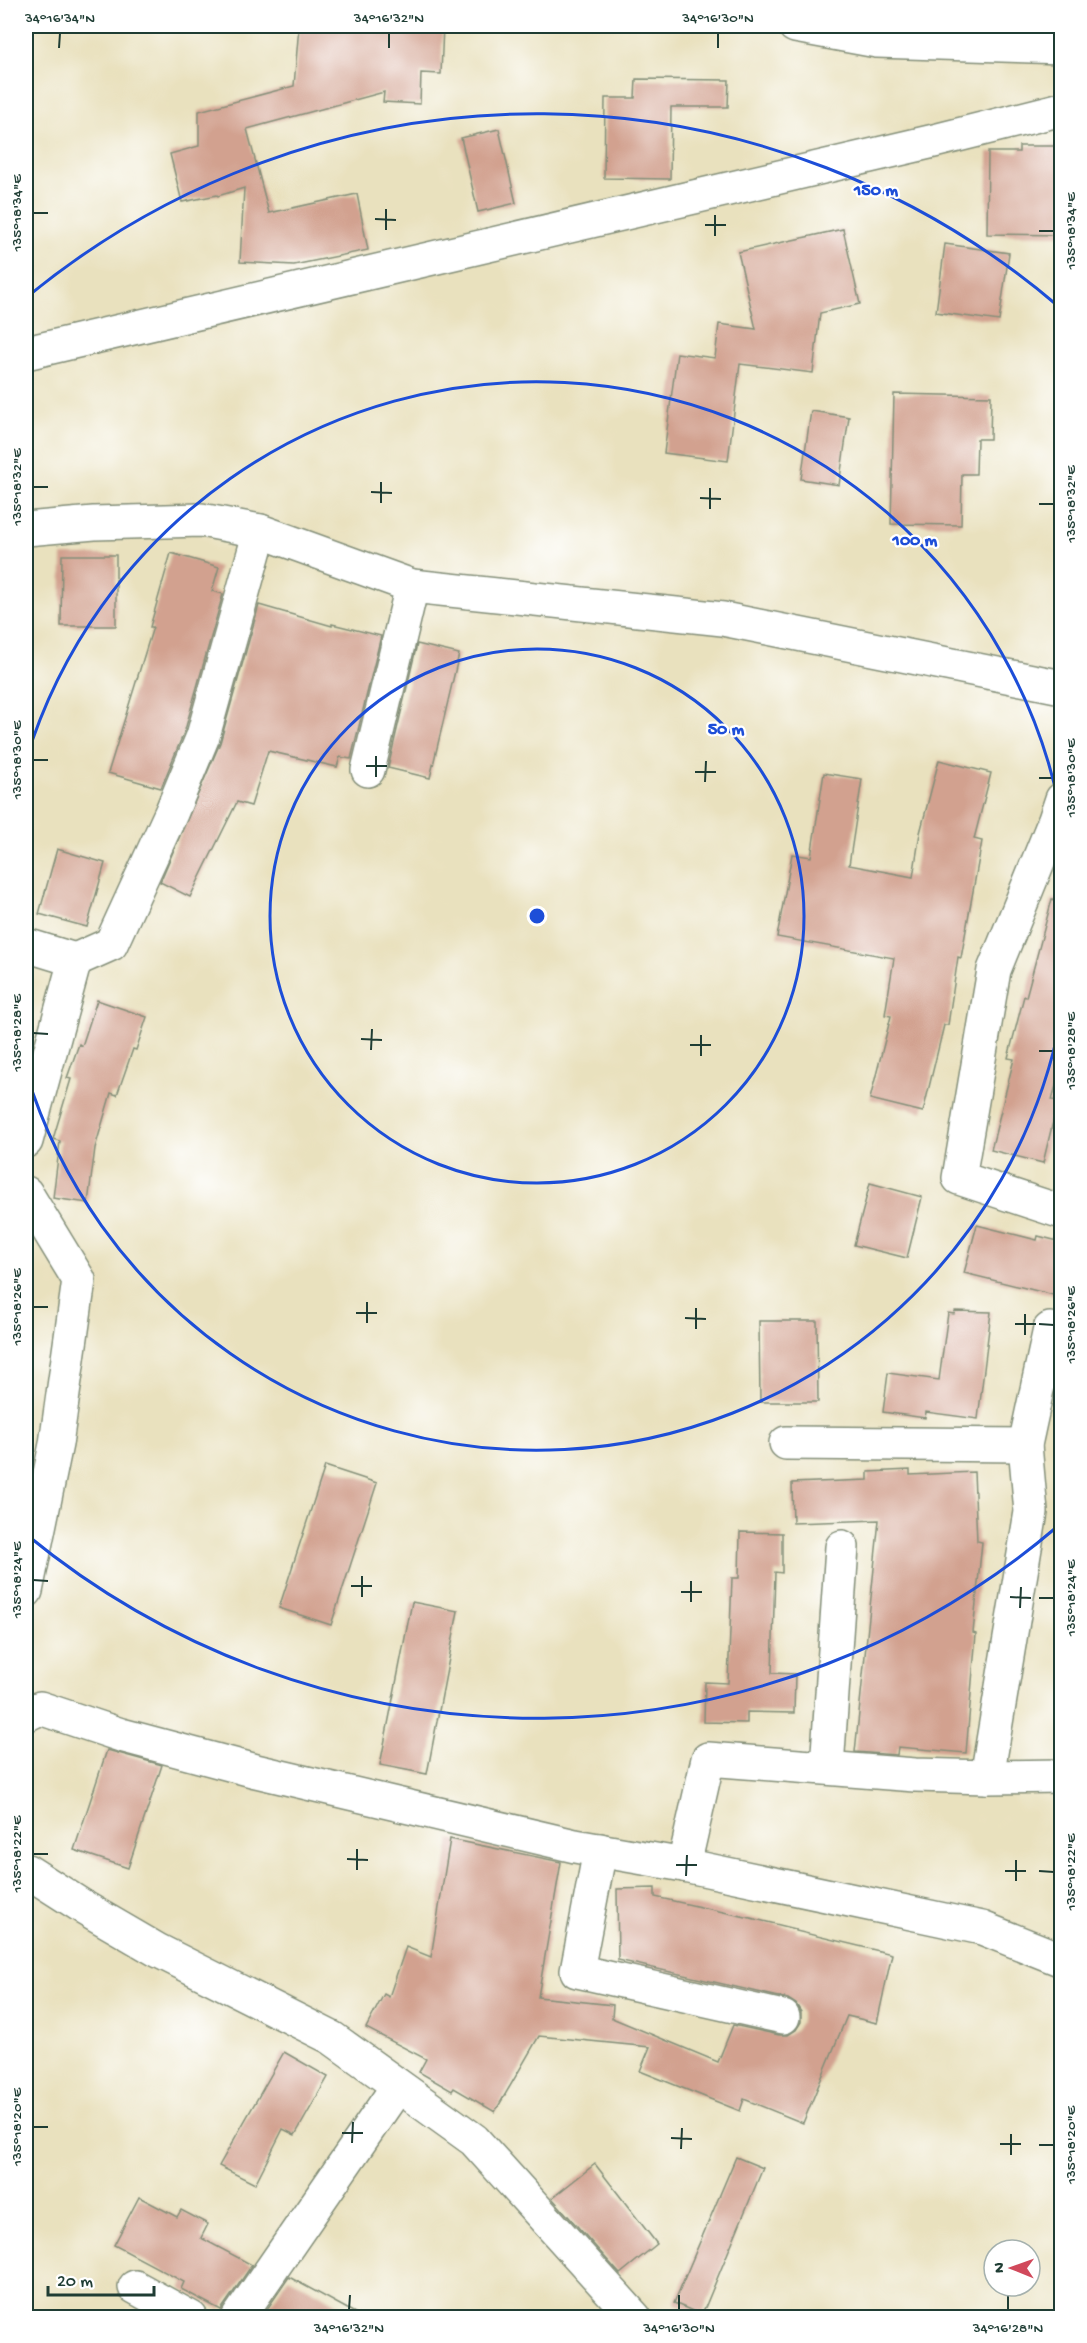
<svg xmlns="http://www.w3.org/2000/svg" width="1087" height="2343" viewBox="0 0 1087 2343" font-family="'Gochi Hand',sans-serif">
	<rect width="100%" height="100%" fill="#fff"/>
	<filter id="ink" filterUnits="userSpaceOnUse"><feTurbulence type="fractalNoise" baseFrequency=".0167" numOctaves="2"/><feDisplacementMap in="SourceGraphic" scale="12" xChannelSelector="R" yChannelSelector="G"/><feConvolveMatrix kernelMatrix="1 2 1 2 8 2 1 2 1" color-interpolation-filters="sRGB"/></filter>
	<filter id="wash" filterUnits="userSpaceOnUse"><feTurbulence type="fractalNoise" baseFrequency=".008" numOctaves="4" result="noise"/><feDisplacementMap in="SourceGraphic" scale="24" xChannelSelector="R" yChannelSelector="G"/><feGaussianBlur stdDeviation="1.35" result="paint"/><feColorMatrix in="noise" values="0 0 0 0 0 0 0 0 0 0 0 0 0 0 0 0 0 1.4 0 .05"/><feComposite in="paint" operator="in"/></filter>
	<g filter="url(#wash)">
		<rect width="100%" height="100%" fill="#e9e1be"/>
		<g id="blocks">
			<g fill="#d2a18f">
				<path d="M299 26H443L441 74 421 73 420 104 383 102 384 92 247 129 269 213 357 194 368 250 294 265 240 262 244 188 218 196 217 195 182 202 170 154 199 146V111L294 86Z"/>
				<path d="M636 79 729 80 728 107H671L670 179 604 178 605 98H635Z"/>
				<path d="M499 129 516 203 478 212 461 138Z"/>
				<path d="M1019 146H1062V235L987 234 988 152H1019Z"/>
				<path d="M843 229 860 304 820 313 813 373 740 364 728 461 664 453 677 353 715 358 719 324 756 329 738 252Z"/>
				<path d="M945 244 1009 253 999 321 936 312Z"/>
				<path d="M894 394 991 396 990 439H977L976 474H962L961 525 891 524Z"/>
				<path d="M811 411 849 417 839 485 801 479Z"/>
				<path d="M171 553 219 567 212 591 223 594 185 730 161 788 108 773 153 627H150Z"/>
				<path d="M62 555H116V626H61Z"/>
				<path d="M259 605 332 626V624L381 636 351 759 340 757 337 767 268 751 251 806 237 802 190 897 160 882 220 743Z"/>
				<path d="M417 644 459 654 430 778 388 768Z"/>
				<path d="M939 760 991 773 974 839 982 841 961 958 958 957 948 1025H944L923 1112 870 1099 891 1016 885 1015 894 958 777 937 792 854 811 857 824 773 862 779 849 865 913 877 920 833Z"/>
				<path d="M57 849 105 863 87 927 39 914Z"/>
				<path d="M1052 899 1062 900V1064L1052 1100 1058 1101 1043 1163 991 1150 1014 1059 1008 1058 1024 996 1026 997Z"/>
				<path d="M97 1000 147 1017 136 1050 133 1049 117 1095 111 1093 95 1148 88 1203 53 1198 60 1141 53 1139 71 1079 67 1078 79 1044 82 1046Z"/>
				<path d="M870 1183 922 1197 907 1258 854 1245Z"/>
				<path d="M977 1225 1037 1240 1038 1236 1062 1242V1297L964 1273Z"/>
				<path d="M955 1311 991 1312 978 1419 926 1412 925 1418 883 1412 888 1373 939 1380 948 1313 954 1314Z"/>
				<path d="M759 1321H817L818 1402H760Z"/>
				<path d="M325 1466 377 1483 331 1625 279 1608Z"/>
				<path d="M910 1470V1475L974 1472 977 1541 982 1542 973 1633 976 1634 966 1753 898 1747 897 1755 855 1752 879 1520 793 1523 792 1483 868 1480V1472Z"/>
				<path d="M740 1532 782 1533V1573L775 1572 772 1673 795 1674 794 1713 747 1712V1723L704 1722 705 1682 728 1683 732 1578H739Z"/>
				<path d="M412 1602 458 1611 427 1774 380 1765Z"/>
				<path d="M107 1750 162 1765 128 1868 74 1850Z"/>
				<path d="M450 1839 561 1862 538 1997 613 2005 612 2018 718 2062 733 2025 779 2035H788L796 2030 801 2022V2012L796 2004 788 1999 618 1960 617 1889 655 1888V1897L755 1919 796 1929V1931L892 1954 877 2023 847 2016 803 2123 744 2099 740 2111 640 2071 650 2047 539 2036 495 2112 454 2088 452 2091 419 2072 426 2059 366 2028 384 1994 389 1997 406 1947 431 1957Z"/>
				<path d="M284 2052 328 2077 295 2135 283 2129 255 2184 219 2166Z"/>
				<path d="M736 2157 763 2168 702 2315 674 2303Z"/>
				<path d="M595 2164 657 2244 620 2274 552 2198Z"/>
				<path d="M139 2197 177 2217 181 2210 208 2224 201 2238 252 2265 221 2310 181 2289 184 2282 114 2245Z"/>
				<path d="M289 2277 364 2318H261Z"/>
			</g>
		</g>
	</g>
	<g filter="url(#ink)">
		<use href="#blocks" fill-opacity="0" stroke="#848f79" stroke-width="1.5"/>
		<g fill="none" stroke-linecap="round" stroke-linejoin="round">
			<g stroke="#848f79" stroke-width="36">
				<g id="street">
					<path d="M26 353 934 141 1062 109"/>
					<path d="M26 529 94 523 201 520 260 531 412 586 723 619 1062 687"/>
					<path d="M368 770 412 586"/>
					<path d="M1062 799 1055 820 994 970 959 1178 1062 1212"/>
					<path d="M26 945 75 960 26 1141"/>
					<path d="M75 960 111 944 172 811 203 736 260 531"/>
					<path d="M26 1193 79 1280 56 1444 26 1591"/>
					<path d="M786 1443 1025 1445"/>
					<path d="M26 1715 40 1708 121 1735 256 1771 575 1846 684 1865 708 1759 915 1775 987 1777 1062 1776"/>
					<path d="M827 1767 842 1547"/>
					<path d="M987 1777 1031 1512 1025 1445 1050 1329"/>
					<path d="M600 1850 577 1971 783 2017"/>
					<path d="M684 1865 982 1928 1062 1960"/>
					<path d="M27 1871 85 1908 157 1950 332 2038 474 2140 635 2318"/>
					<path d="M135 2287 191 2318"/>
					<path d="M238 2318 398 2086"/>
				</g>
			</g>
			<g stroke="#848f79" stroke-width="36">
				<path id="secondary" d="M795 26 877 41 1062 47"/>
			</g>
			<use href="#street" stroke="#fff" stroke-width="33"/>
			<use href="#secondary" stroke="#fff" stroke-width="33"/>
		</g>
	</g>
	<path fill="none" stroke="#1f3d34" stroke-width="2" d="M59 48 60 33M389 48V33M718 48V33M33 213H48M375 219 396 220M705 225H726M386 230V209M1039 231H1054M715 236V215M33 487H48M371 492 392 493M700 498 721 499M381 503V482M1039 504H1054M710 509V488M33 760H48M366 766H387M695 772H716M376 777V756M1039 778H1054M705 782 706 761M33 1033 48 1034M361 1039 382 1040M690 1045H711M371 1050 372 1029M1039 1051H1054M701 1056V1035M33 1307H48M356 1313H377M685 1318 706 1319M367 1323V1302M1015 1324H1036M1039 1324 1054 1325M696 1329V1308M1025 1335V1314M33 1580 48 1581M351 1586H372M681 1592H702M362 1597V1576M1010 1597 1031 1598M1039 1598H1054M691 1602V1581M1020 1608 1021 1587M33 1854H48M347 1859 368 1860M676 1865H697M357 1870V1849M1005 1871H1026M1039 1871 1054 1872M686 1876 687 1855M1016 1881V1860M33 2127H48M342 2133H363M671 2138 692 2139M352 2143 353 2122M1000 2144H1021M1039 2145H1054M681 2149 682 2128M1011 2155V2134M349 2310 350 2295M679 2310V2295M1008 2310V2295"/>
	<g fill="none" stroke="#1d4ed8" stroke-width="3">
		<circle cx="537" cy="916" r="267"/>
		<path d="M1061 1018A534 534 0 0 1 26 1072M26 760A534 534 0 0 1 1061 814"/>
		<path d="M1058 1526A802 802 0 0 1 27 1535M27 297A802 802 0 0 1 1058 306"/>
	</g>
	<circle cx="537" cy="916" r="9" fill="#1d4ed8" stroke="#fff" stroke-width="3"/>
	<g font-size="18" text-anchor="middle" font-weight="bold" fill="#1d4ed8" stroke="#fff" stroke-width="4.5" stroke-linejoin="round" paint-order="stroke">
		<text x="876" y="195">150 m</text>
		<text x="915" y="545">100 m</text>
		<text x="726" y="734">50 m</text>
	</g>
	<rect width="1087" height="2343" fill="none" stroke="#fff" stroke-width="66"/>
	<g transform="translate(1012 2268) rotate(271)"><circle r="28" fill="#ffffff" stroke="#a5b1ae" stroke-width="1.5"/>
	<path d="M0-4.5L10 22L0 15L-10 22Z" fill="#d1495b"/>
	<text y="-9" font-size="16" font-weight="bold" text-anchor="middle" fill="#1f3d34">N</text>
	</g>
	<path d="M48 2286v9h106v-9" fill="none" stroke="#1f3d34" stroke-width="3"/>
	<text x="57" y="2286" font-size="18" fill="#1f3d34" stroke="#ffffff" stroke-width="4.5" paint-order="stroke">20 m</text>
	<rect x="33" y="33" width="1021" height="2277" fill="none" stroke="#1f3d34" stroke-width="2"/>
	<g font-size="15" text-anchor="middle" fill="#1f3d34">
		<text x="60" y="22">34°16'34"N</text>
		<text x="389" y="22">34°16'32"N</text>
		<text x="718" y="22">34°16'30"N</text>
		<text transform="translate(16 213) rotate(-90)" y="5">135°18'34"E</text>
		<text transform="translate(1070 231) rotate(-90)" y="5">135°18'34"E</text>
		<text transform="translate(16 487) rotate(-90)" y="5">135°18'32"E</text>
		<text transform="translate(1070 504) rotate(-90)" y="5">135°18'32"E</text>
		<text transform="translate(16 760) rotate(-90)" y="5">135°18'30"E</text>
		<text transform="translate(1070 778) rotate(-90)" y="5">135°18'30"E</text>
		<text transform="translate(16 1033) rotate(-90)" y="5">135°18'28"E</text>
		<text transform="translate(1070 1051) rotate(-90)" y="5">135°18'28"E</text>
		<text transform="translate(16 1307) rotate(-90)" y="5">135°18'26"E</text>
		<text transform="translate(1070 1325) rotate(-90)" y="5">135°18'26"E</text>
		<text transform="translate(16 1580) rotate(-90)" y="5">135°18'24"E</text>
		<text transform="translate(1070 1598) rotate(-90)" y="5">135°18'24"E</text>
		<text transform="translate(16 1854) rotate(-90)" y="5">135°18'22"E</text>
		<text transform="translate(1070 1872) rotate(-90)" y="5">135°18'22"E</text>
		<text transform="translate(16 2127) rotate(-90)" y="5">135°18'20"E</text>
		<text transform="translate(1070 2145) rotate(-90)" y="5">135°18'20"E</text>
		<text x="349" y="2332">34°16'32"N</text>
		<text x="679" y="2332">34°16'30"N</text>
		<text x="1008" y="2332">34°16'28"N</text>
	</g>
</svg>
